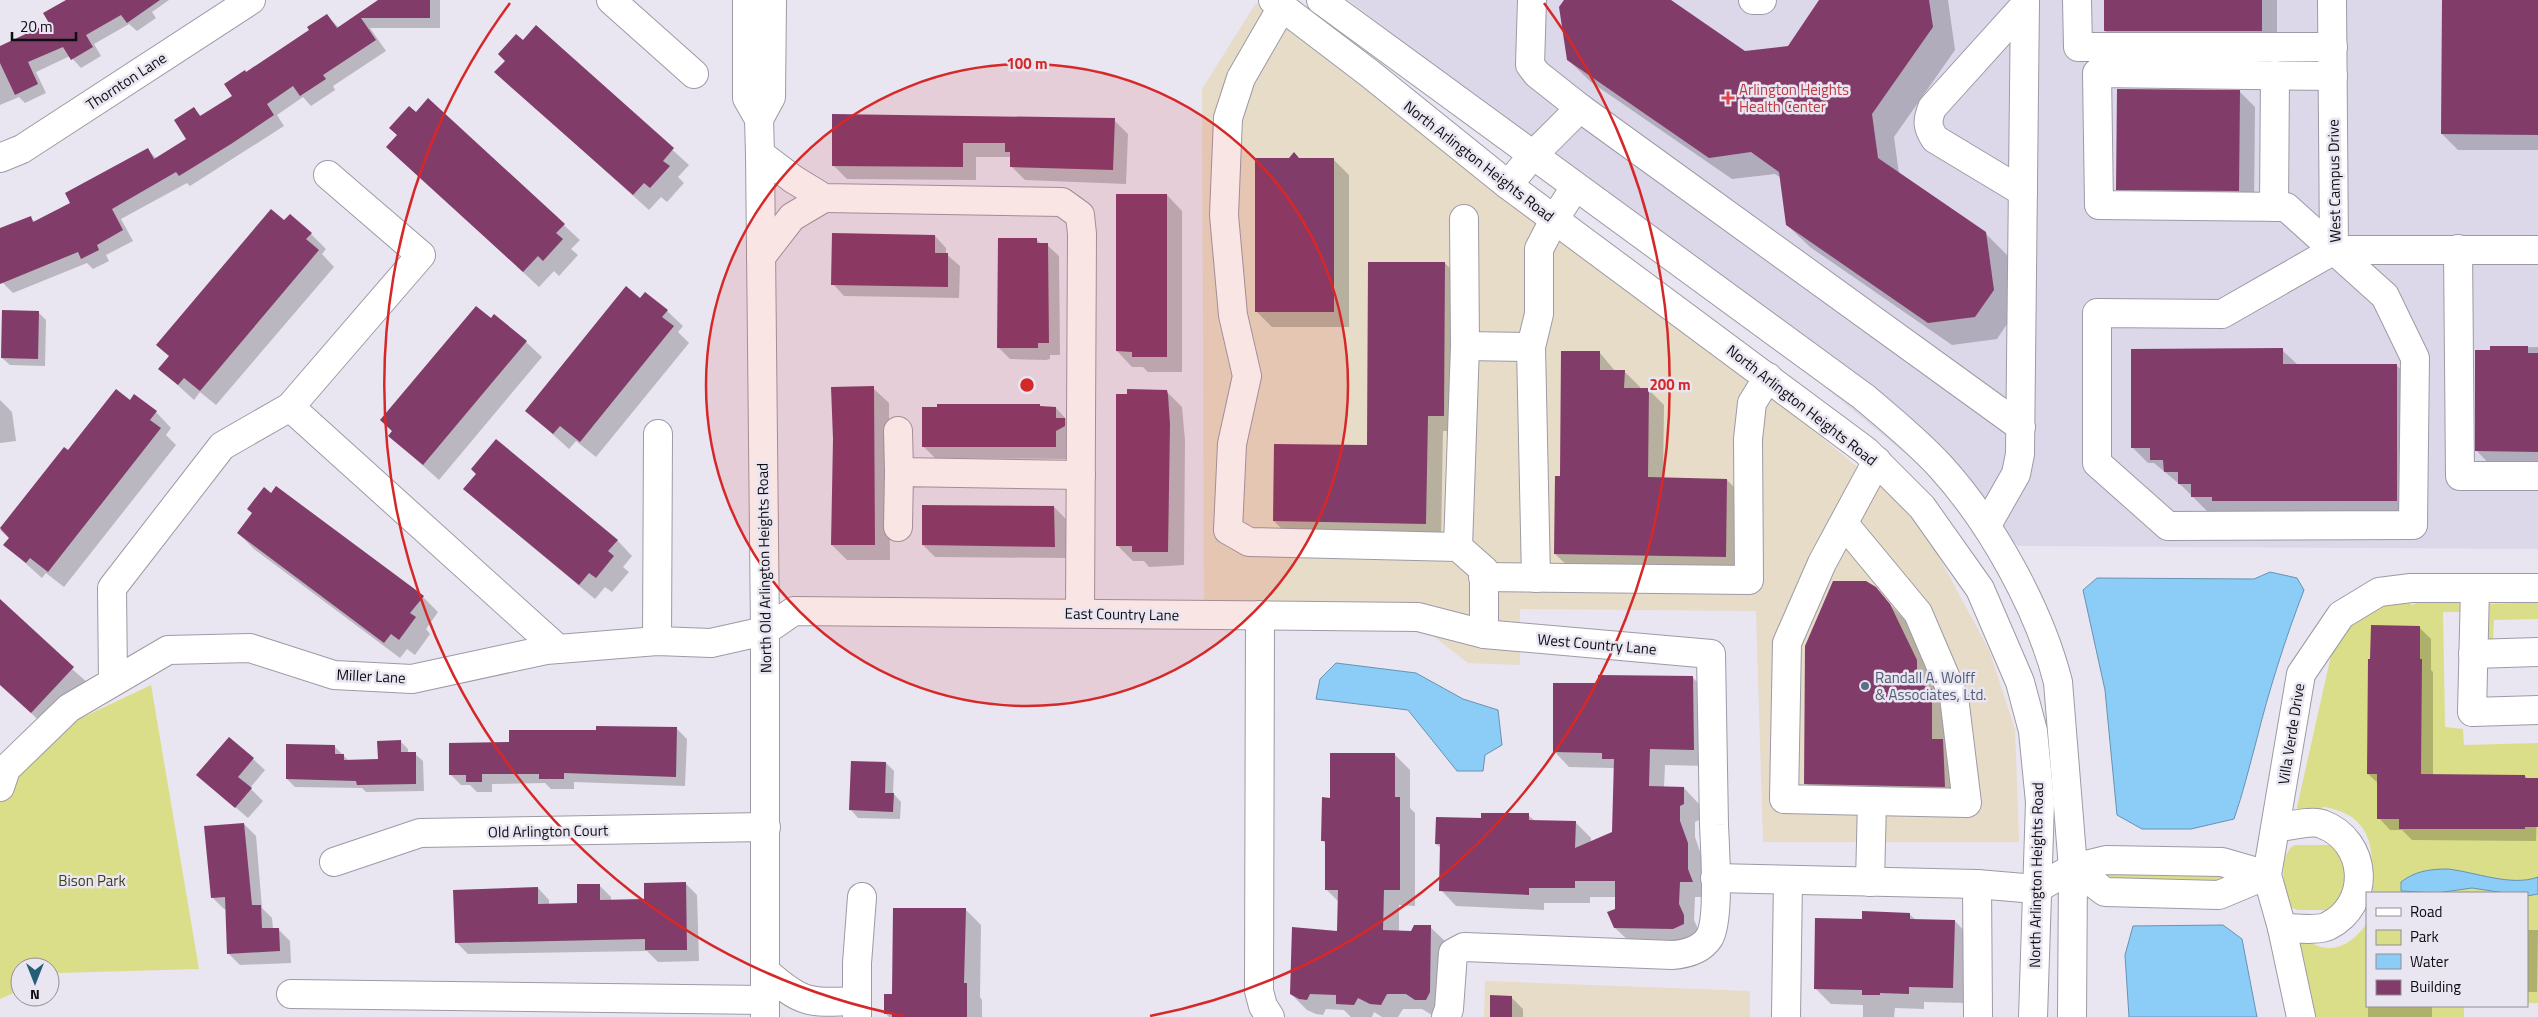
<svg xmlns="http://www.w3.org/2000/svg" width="2538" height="1017" viewBox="0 0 2538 1017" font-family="'Titillium Web',sans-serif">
	<rect width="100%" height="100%" fill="#e9e5f1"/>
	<g fill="#e6dcc7">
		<path d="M1256 3 1713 348 1917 516 1989 650 2015 729 2019 842H1763L1756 611 1520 609V665L1468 663 1428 632 1204 625 1202 89Z"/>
		<path d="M1485 981 1750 991V1017H1484Z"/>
	</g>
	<path fill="#ddd7ea" d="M1348 0H2538V549L2018 546 1435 67Z"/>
	<g fill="#dade88">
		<path d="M2408 602 2412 605 2419 602H2457L2461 605 2460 612H2443L2445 727 2463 729 2464 745 2538 743V1003H2527V893H2373C2372 851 2376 817 2325 807H2322V812H2298L2297 807 2332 651 2345 630 2353 623 2386 603Z"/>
		<path d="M2538 602V619L2494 620 2493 639H2486L2487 604Z"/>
		<path d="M151 685 199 969 58 973 50 977V967H20V990L0 999V788L77 720Z"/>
		<path d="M2294 845H2333L2344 858V900L2336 910H2298L2290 907C2285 891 2276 858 2294 845Z"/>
		<path d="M2227 872 2226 882H2111L2105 875Z"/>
		<path d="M2367 923V1006H2464V1017H2312L2297 943 2301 937C2309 940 2313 945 2321 947 2341 952 2357 938 2367 923Z"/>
	</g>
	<g fill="#8ccdf7" stroke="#6693b2">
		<path d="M2270 572 2297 578 2304 590C2285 639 2269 690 2256 742 2249 768 2243 793 2234 819L2191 829H2142L2117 815 2105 690 2083 590 2097 578 2254 579Z"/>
		<path d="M1336 663 1416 673 1463 699 1498 710 1502 745 1485 755 1483 771H1457L1408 710 1316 699 1320 679Z"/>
		<path d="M2448 869C2475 872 2512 887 2538 877V894L2527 896V893H2505L2472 888 2436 893 2401 891V882C2415 871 2430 869 2448 869Z"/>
		<path d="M2223 925 2242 939 2257 1017H2129L2125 955 2133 926Z"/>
	</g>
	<g fill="#0003">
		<path d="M68 0H169L152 12 156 18 137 31 129 24 94 44 101 56 81 68 70 56 36 72 46 93 25 103 19 97 0 105V47L51 24Z"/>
		<path d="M380 0H440V28H370L386 51 333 86 335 90 311 106 303 97 277 115 284 126 190 186 187 183 121 219 133 241 106 255 109 261 93 269 87 263 13 293 3 283 0 276V230L30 217 35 222 72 203 148 150 157 159 187 139 194 109 201 116 233 96 247 73 310 30 327 15 339 28Z"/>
		<path d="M1565 0H1669L1745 52 1789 47 1821 0H1948L1955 50 1894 137 1899 174 1985 233 2008 256 2015 312 1997 339 1952 345 1810 247 1787 225 1781 178 1775 174 1732 179 1591 82 1568 60Z"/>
		<path d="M2106 0H2277V46H2121L2105 31Z"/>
		<path d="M2443 0H2538V150H2458L2442 134Z"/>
		<path d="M536 26 689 165 678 177 684 183 667 202 661 197 649 210 512 87 523 41Z"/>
		<path d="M2240 92 2255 107 2254 206 2133 205 2117 189Z"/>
		<path d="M428 100 580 240 571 249 578 255 559 276 554 271 539 287 388 147Z"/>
		<path d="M834 115 1114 120 1128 134 1126 184 1025 180 1011 166V157H976V180L847 179 833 165Z"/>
		<path d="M1299 159H1333L1349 175V327H1272L1257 312Z"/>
		<path d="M1167 195 1182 211V372H1148L1143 367H1132L1117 351Z"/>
		<path d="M284 222 311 234 326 249 322 254 334 267 216 405 200 392 194 400 160 369Z"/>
		<path d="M935 236 946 248V254L960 266 959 298 844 296 833 284Z"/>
		<path d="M1037 240 1042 245H1047L1059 256 1060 355H1050V359L1046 360 1010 359 998 347Z"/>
		<path d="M1445 263 1460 279 1459 431H1443L1441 539 1289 536 1274 521 1368 447Z"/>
		<path d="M641 299 667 311 683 326 678 332 689 343 596 457 576 441 569 449 527 411Z"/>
		<path d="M38 312 46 320 45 366 10 365 2 358Z"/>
		<path d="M491 320 526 342 542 357 439 480 390 436Z"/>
		<path d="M2538 347V467H2492L2477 451 2491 348Z"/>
		<path d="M2282 350 2298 365H2396L2412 380V516L2208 512 2183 487 2154 463H2148L2132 447Z"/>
		<path d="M1600 353 1615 371H1624L1640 387V389H1648L1664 405 1663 479 1727 480 1742 495 1741 572 1571 569 1555 554 1561 477Z"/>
		<path d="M873 388 889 403 890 560H847L832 545Z"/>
		<path d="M1166 391 1182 407 1185 440 1184 565 1149 567 1144 561H1133L1118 546Z"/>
		<path d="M0 400 12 412 16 441 0 443Z"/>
		<path d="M130 401 156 412 171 428 166 435 176 445 64 587 46 573 42 578 5 545 10 539 0 530 65 449 68 452Z"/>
		<path d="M1040 406 1042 408H1056L1067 420 1077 438 1067 443V459L935 458 923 446Z"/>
		<path d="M465 489 617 540 632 556 623 567 629 572 612 592 605 587 595 599 481 504Z"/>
		<path d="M1054 507 1066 519V558L935 557 923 545Z"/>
		<path d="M238 533 423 597 438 612 426 629 430 634 415 655 407 649 400 658 254 549Z"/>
		<path d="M1875 588 1912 628 1939 684V698L1954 713 1967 809 1828 806 1806 783Z"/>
		<path d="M0 606 88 683 47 728 0 684Z"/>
		<path d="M2419 627 2431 639V670L2433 672V776H2525L2528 779H2538L2536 841 2412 840 2402 830H2390L2379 818V784L2368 774Z"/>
		<path d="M1692 677 1708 693 1709 766 1665 765 1664 788H1684L1699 804V820L1695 822V837L1703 860 1708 897H1695L1694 920 1699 931V940L1631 943 1615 928 1616 897H1590V903H1544V910L1456 906 1441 890V848L1436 844 1482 820 1528 815 1535 821 1575 822 1591 838V843L1614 833 1615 770 1613 768 1569 767 1554 751 1599 684Z"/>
		<path d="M677 729 687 739 685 786 574 782V789H551L545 783 492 784V792H477L470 785H461L451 775 510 743 597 731Z"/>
		<path d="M400 741 408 749V754H415L423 761 424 791 366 792 362 788 295 787 287 779 334 746 349 761H379Z"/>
		<path d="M1395 755 1410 770V808L1415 813V906L1399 905V932H1411L1430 927 1446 942 1442 1015H1432L1422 1009H1403L1398 1017H1382L1374 1012 1372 1017H1351L1344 1010 1326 1009 1323 1015 1316 1014 1307 1010 1291 994 1338 932 1339 902 1326 889V844L1323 841 1331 799Z"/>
		<path d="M253 759 265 770 250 788 263 801 248 818 198 775Z"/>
		<path d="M886 763 894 771 893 793 901 802 900 819 858 818 851 810Z"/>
		<path d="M244 824 256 836 262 908 272 918 273 929H278L290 941 291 963 240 965 228 953 226 909H224L212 897Z"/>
		<path d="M685 883 697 895 699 961 658 962 647 951 468 954 456 942 538 888 549 900V905L578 904 599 885 611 897V901L646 900Z"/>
		<path d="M965 909 981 925 980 997 982 1000V1017H889L885 1013Z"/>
		<path d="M1909 914 1916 920 1955 921 1970 937 1968 1003 1924 1002V1009L1895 1008 1894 1017H1863V1005L1831 1004 1816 989 1863 920Z"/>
		<path d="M2527 930H2538L2537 992H2527Z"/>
		<path d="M1511 997 1523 1009V1017H1491Z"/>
		<rect x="2368" y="1006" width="64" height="11"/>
	</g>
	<g fill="#813c6a">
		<path d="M66 0H160L127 23 121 15 86 35 93 47 71 60 63 47 28 62 38 84 15 95 0 63V46L49 23 43 13Z"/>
		<path d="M378 0H430V18H361L376 40 323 75 326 79 300 96 293 86 267 104 274 115 231 144 179 176 176 172 112 209 123 230 97 245 99 250 81 259 78 252 0 284V228L31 216 33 222 70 203 65 193 148 148 154 159 186 139 174 120 194 107 200 116 232 96 224 84 245 70 246 72 309 30 307 27 327 14 337 28Z"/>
		<path d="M1564 0H1671L1745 51 1788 46 1819 0H1929L1933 27 1872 114 1878 158 1986 232 1994 290 1975 317 1928 323 1786 225 1779 172 1751 152 1709 158 1567 60 1559 7Z"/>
		<rect x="2104" y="0" width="158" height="31"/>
		<path d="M2442 0H2538V135L2441 134Z"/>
		<path d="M536 25 674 148 663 161 670 166 650 188 644 183 633 195 494 72 505 61 498 54 516 34 523 40Z"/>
		<path d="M2117 89 2240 90 2239 191 2116 190Z"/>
		<path d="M428 98 565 224 556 233 563 239 543 261 538 256 523 272 386 147 397 135 389 128 409 106 416 112Z"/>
		<path d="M832 114 1115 118 1113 170 1010 167V152H1005V143H963V167L832 166Z"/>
		<path d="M1294 152 1299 158H1334V312H1255V158H1289Z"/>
		<path d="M1116 194H1167V357H1132V352L1116 351Z"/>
		<path d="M271 209 284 220 290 214 312 233 306 239 319 250 200 391 184 378 178 385 158 369 169 356 156 345Z"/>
		<path d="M832 233 935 235V253H948V287L831 285Z"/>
		<path d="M998 238H1037V243H1048L1049 343H1038V348H997Z"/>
		<path d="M1368 262H1445L1444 416H1428L1426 524 1273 521 1274 444 1367 445Z"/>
		<path d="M626 286 640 298 645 292 668 310 662 317 674 326 580 442 560 426 553 434 525 411Z"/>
		<path d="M476 306 491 318 494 314 527 341 423 465 388 436 392 431 380 420Z"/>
		<path d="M2 310 39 311 38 359 1 358Z"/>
		<path d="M2490 346H2528V353H2538V452L2475 451V350H2490Z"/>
		<path d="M2283 348V364H2397V501H2212V497H2191V484H2178V472H2164L2163 460H2150V448H2131V349Z"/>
		<path d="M1561 351H1600V370H1625L1624 388H1649L1648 477 1727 479 1726 557 1554 554 1555 476H1560Z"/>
		<path d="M874 386 875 545H831L833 439 831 387Z"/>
		<path d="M116 389 130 400 134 394 157 411 150 420 161 428 48 572 30 558 26 563 3 545 9 538 0 528 64 447 68 450Z"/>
		<path d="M1127 389 1167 390 1168 395 1170 424 1168 552H1132V546H1116V394H1127Z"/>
		<path d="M937 404H1040V406L1056 407V418H1065V426L1056 431V447H922V407H937Z"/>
		<path d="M496 439 618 540 608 551 614 556 596 578 589 573 579 585 463 489 476 474 471 469Z"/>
		<path d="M276 486 424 596 410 613 416 617 399 640 391 634 384 643 237 533 252 513 247 509 264 487 271 493Z"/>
		<path d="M922 505 1054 506 1055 547 922 545Z"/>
		<path d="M1833 581H1866L1876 587 1890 604 1917 660V683L1932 689V739H1943L1945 787 1804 784 1805 646Z"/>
		<path d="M0 599 74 667 31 713 0 685Z"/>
		<path d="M2371 625 2420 626V659H2422L2421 774 2525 775V778H2538V827H2525V829H2399V819H2377V774H2367L2368 659H2370Z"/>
		<path d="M1598 675 1693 676 1694 750 1650 749 1649 786 1684 787V804L1680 806V821L1688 843V869L1693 882H1680L1679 904 1684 915V924L1673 929 1614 928 1607 912 1615 909V881H1575V888H1529V895L1439 891 1440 844H1435L1436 817 1481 818V813H1529V820L1576 821 1575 848 1612 832 1614 759H1602V753L1553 752V683H1598Z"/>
		<path d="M596 726 677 727 676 777 564 773V779H539V774H482V782H466V775H449V743L509 742V730H596Z"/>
		<path d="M229 737 254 758 238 777 252 788 235 808 196 775Z"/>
		<path d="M401 740V752H416V784L357 785 356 781 286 779V744L335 745V754H344V760L378 759 377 741Z"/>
		<path d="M1330 753H1395V797H1400V890H1384L1383 930 1411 931 1414 925H1431L1430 992 1426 1000H1415L1406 994H1387L1381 1005 1370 1004 1358 998 1354 1005 1336 1004V995L1310 994 1307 1000 1299 999 1290 994 1292 927 1337 931 1338 890H1325V841H1321L1322 797 1330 798Z"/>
		<path d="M851 761 886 762 885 793H894L893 812 849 810Z"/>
		<path d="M244 823 252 905H261L262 928H279L280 951 227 954 225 897 211 898 204 826Z"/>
		<path d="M686 882 687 950H645V939L455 943 453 890 538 887V904L577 903V884H600V900L644 899V883Z"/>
		<path d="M893 908H966L964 983H967V1017H892V1014H884V994H892Z"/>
		<path d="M1862 911 1910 913V919L1955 920 1953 988 1909 987V994L1880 993V995H1862V990L1814 989 1815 918 1862 919Z"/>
		<path d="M1490 995 1512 996V1017H1490Z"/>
	</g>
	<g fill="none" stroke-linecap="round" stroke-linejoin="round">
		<g stroke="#9e9aa5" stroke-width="30">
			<g id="minor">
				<path d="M611 0 694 74"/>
				<path d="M747 0V98L759 119 760 154 765 631V1017"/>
				<path d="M1753 0H1762"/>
				<path d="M2077 0 2078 47H2333"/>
				<path d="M2332 0 2334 250H2538"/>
				<path d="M1282 7 1241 78 1228 118 1224 215 1233 315 1247 376 1232 444 1228 530 1249 542 1458 547 1484 570V634"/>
				<path d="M2333 76 2097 73 2099 205 2286 207 2385 296 2415 358 2413 525 2168 526 2097 463V313L2222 314 2334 250"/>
				<path d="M1580 108 2021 427"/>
				<path d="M759 119 771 97 772 0"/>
				<path d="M760 154 793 179 824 198 1062 202 1080 215 1082 234 1080 613"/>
				<path d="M0 158 22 149 251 0"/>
				<path d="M1508 185 1532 156 1580 108 1537 74 1530 65 1532 0"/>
				<path d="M2023 192 1935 139C1927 127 1927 121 1932 108L2025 5"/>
				<path d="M2274 207 2275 75"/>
				<path d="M1464 219 1465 346 1531 347 1539 314V249L1554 220 1575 187"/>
				<path d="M2458 249 2460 476H2538"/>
				<path d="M761 257 792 217 824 198"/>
				<path d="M1531 347 1536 578"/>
				<path d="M290 407 558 649"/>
				<path d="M898 431 899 472"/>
				<path d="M1845 525 1918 613 1954 697 1967 803 1872 801"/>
				<path d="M1987 525 2016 474 2020 454 2025 0"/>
				<path d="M898 527 899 472 1081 475"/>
				<path d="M1458 547 1465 346"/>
				<path d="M1483 577 1749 580 1748 439 1752 403 1768 377"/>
				<path d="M2475 588 2472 712 2538 710"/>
				<path d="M1260 615 1259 991 1263 1006 1270 1017"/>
				<path d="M657 641 658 434"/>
				<path d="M2473 654 2538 652"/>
				<path d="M113 682 112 588 222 446 290 407 421 255 328 175"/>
				<path d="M0 787 6 769 69 708 168 650 250 648 334 675 412 679 546 650 657 641 711 643 765 631 794 611 1418 617 1484 634 1711 654C1712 711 1713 768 1714 825 1715 848 1720 921 1709 938 1701 950 1686 954 1672 955L1464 947 1453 953 1449 1009 1446 1017"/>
				<path d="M2276 828C2287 826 2313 820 2322 824 2368 841 2372 904 2328 926 2319 931 2292 928 2282 928"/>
				<path d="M2106 860 2222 862 2267 875 2219 895 2105 892 2073 868Z"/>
				<path d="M334 862 420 833 766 827"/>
				<path d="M1715 878 1977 884 2036 889 2073 868"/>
				<path d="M1870 882 1872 801 1784 799 1787 643 1822 563 1877 461"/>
				<path d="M1977 884 1978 1017"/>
				<path d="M765 971C802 1004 808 1003 856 1001"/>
				<path d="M291 994 765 1000"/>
				<path d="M857 1017V963L862 897"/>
				<path d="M1786 1017 1788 880"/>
				<path d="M2301 1017 2282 928 2267 875 2301 674 2341 615 2379 592 2411 588H2538"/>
			</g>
		</g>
		<g stroke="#9e9aa5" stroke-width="30">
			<g id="major">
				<path d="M1273 0 1369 73 1508 185 1866 451 1922 507 1980 589 2020 682 2033 731 2040 802 2033 1017"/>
				<path d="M1321 0 1864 397C1890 419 1917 441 1940 466 1991 522 2039 608 2058 682L2073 868 2072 1017"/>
			</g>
		</g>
		<use href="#minor" stroke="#fff" stroke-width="28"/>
		<use href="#major" stroke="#fff" stroke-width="28"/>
	</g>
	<circle cx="1027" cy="385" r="321" fill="#d62828" fill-opacity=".12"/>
	<g fill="none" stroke="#d62828" stroke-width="2.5">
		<circle cx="1027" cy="385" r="321"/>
		<path d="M904 1016A643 643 0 0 1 510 3M1544 3A643 643 0 0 1 1150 1016"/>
	</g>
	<path fill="#e0444e" stroke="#e9e5f1" stroke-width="2" d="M1725.5 90.5h5v5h5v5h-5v5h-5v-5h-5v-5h5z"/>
	<circle fill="#5c6f8a" stroke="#e9e5f1" stroke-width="2" cx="1865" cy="686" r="5"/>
	<g text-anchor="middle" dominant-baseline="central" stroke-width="5" stroke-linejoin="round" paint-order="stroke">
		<g font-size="15" fill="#0e0d11" stroke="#e9e5f1">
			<text transform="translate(126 81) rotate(-33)">Thornton Lane</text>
			<text transform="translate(1479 161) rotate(38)">North Arlington Heights Road</text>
			<text transform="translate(2334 181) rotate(-91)">West Campus Drive</text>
			<text transform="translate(1802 405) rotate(38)">North Arlington Heights Road</text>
			<text transform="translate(764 568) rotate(-91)">North Old Arlington Heights Road</text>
			<text transform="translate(1122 614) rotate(1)">East Country Lane</text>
			<text transform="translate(1597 644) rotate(5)">West Country Lane</text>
			<text transform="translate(371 676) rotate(3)">Miller Lane</text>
			<text transform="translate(2291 734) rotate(-81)">Villa Verde Drive</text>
			<text transform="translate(548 831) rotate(-1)">Old Arlington Court</text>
			<text transform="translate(2036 875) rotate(-89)">North Arlington Heights Road</text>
		</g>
		<g font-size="15" fill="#be3a42" stroke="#e9e5f1" text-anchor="start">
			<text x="1739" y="89">Arlington Heights<tspan x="1739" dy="17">Health Center</tspan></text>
		</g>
		<g font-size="15" fill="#4e5e75" stroke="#e9e5f1" text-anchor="start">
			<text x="1875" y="677">Randall A. Wolff<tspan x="1875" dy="17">&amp; Associates, Ltd.</tspan></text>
		</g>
		<g font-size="15" fill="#3d3f19" stroke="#e9e5f1">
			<text x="92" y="880">Bison Park</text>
		</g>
	</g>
	<circle cx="1027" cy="385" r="8" fill="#d62828" stroke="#e9e5f1" stroke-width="2.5"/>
	<g font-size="15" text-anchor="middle" font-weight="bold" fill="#d62828" stroke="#e9e5f1" stroke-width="5" stroke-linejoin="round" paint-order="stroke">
		<text x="1027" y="69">100 m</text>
		<text x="1670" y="390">200 m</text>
	</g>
	<rect x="2366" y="892" width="162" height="115" fill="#e9e5f1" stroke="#918f97"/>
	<rect x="2376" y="908" width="25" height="8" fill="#ffffff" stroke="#918f97"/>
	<text x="2410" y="917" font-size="15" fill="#0e0d11">Road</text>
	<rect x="2376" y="930" width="25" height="15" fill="#dade88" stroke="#918f97"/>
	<text x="2410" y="942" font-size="15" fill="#0e0d11">Park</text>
	<rect x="2376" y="954" width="25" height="15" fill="#8ccdf7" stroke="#918f97"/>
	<text x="2410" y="967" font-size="15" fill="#0e0d11">Water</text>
	<rect x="2376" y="980" width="25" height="15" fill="#813c6a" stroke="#918f97"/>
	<text x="2410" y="992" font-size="15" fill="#0e0d11">Building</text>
	<g transform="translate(35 982) rotate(180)"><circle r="24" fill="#e9e5f1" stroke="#918f97"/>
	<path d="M0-4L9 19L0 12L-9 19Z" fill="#245e77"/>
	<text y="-8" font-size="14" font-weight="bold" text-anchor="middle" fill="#0e0d11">N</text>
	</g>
	<path d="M12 32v8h64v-8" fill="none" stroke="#0e0d11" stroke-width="2.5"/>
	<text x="20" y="32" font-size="15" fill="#0e0d11" stroke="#e9e5f1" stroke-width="4" paint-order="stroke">20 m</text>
</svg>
